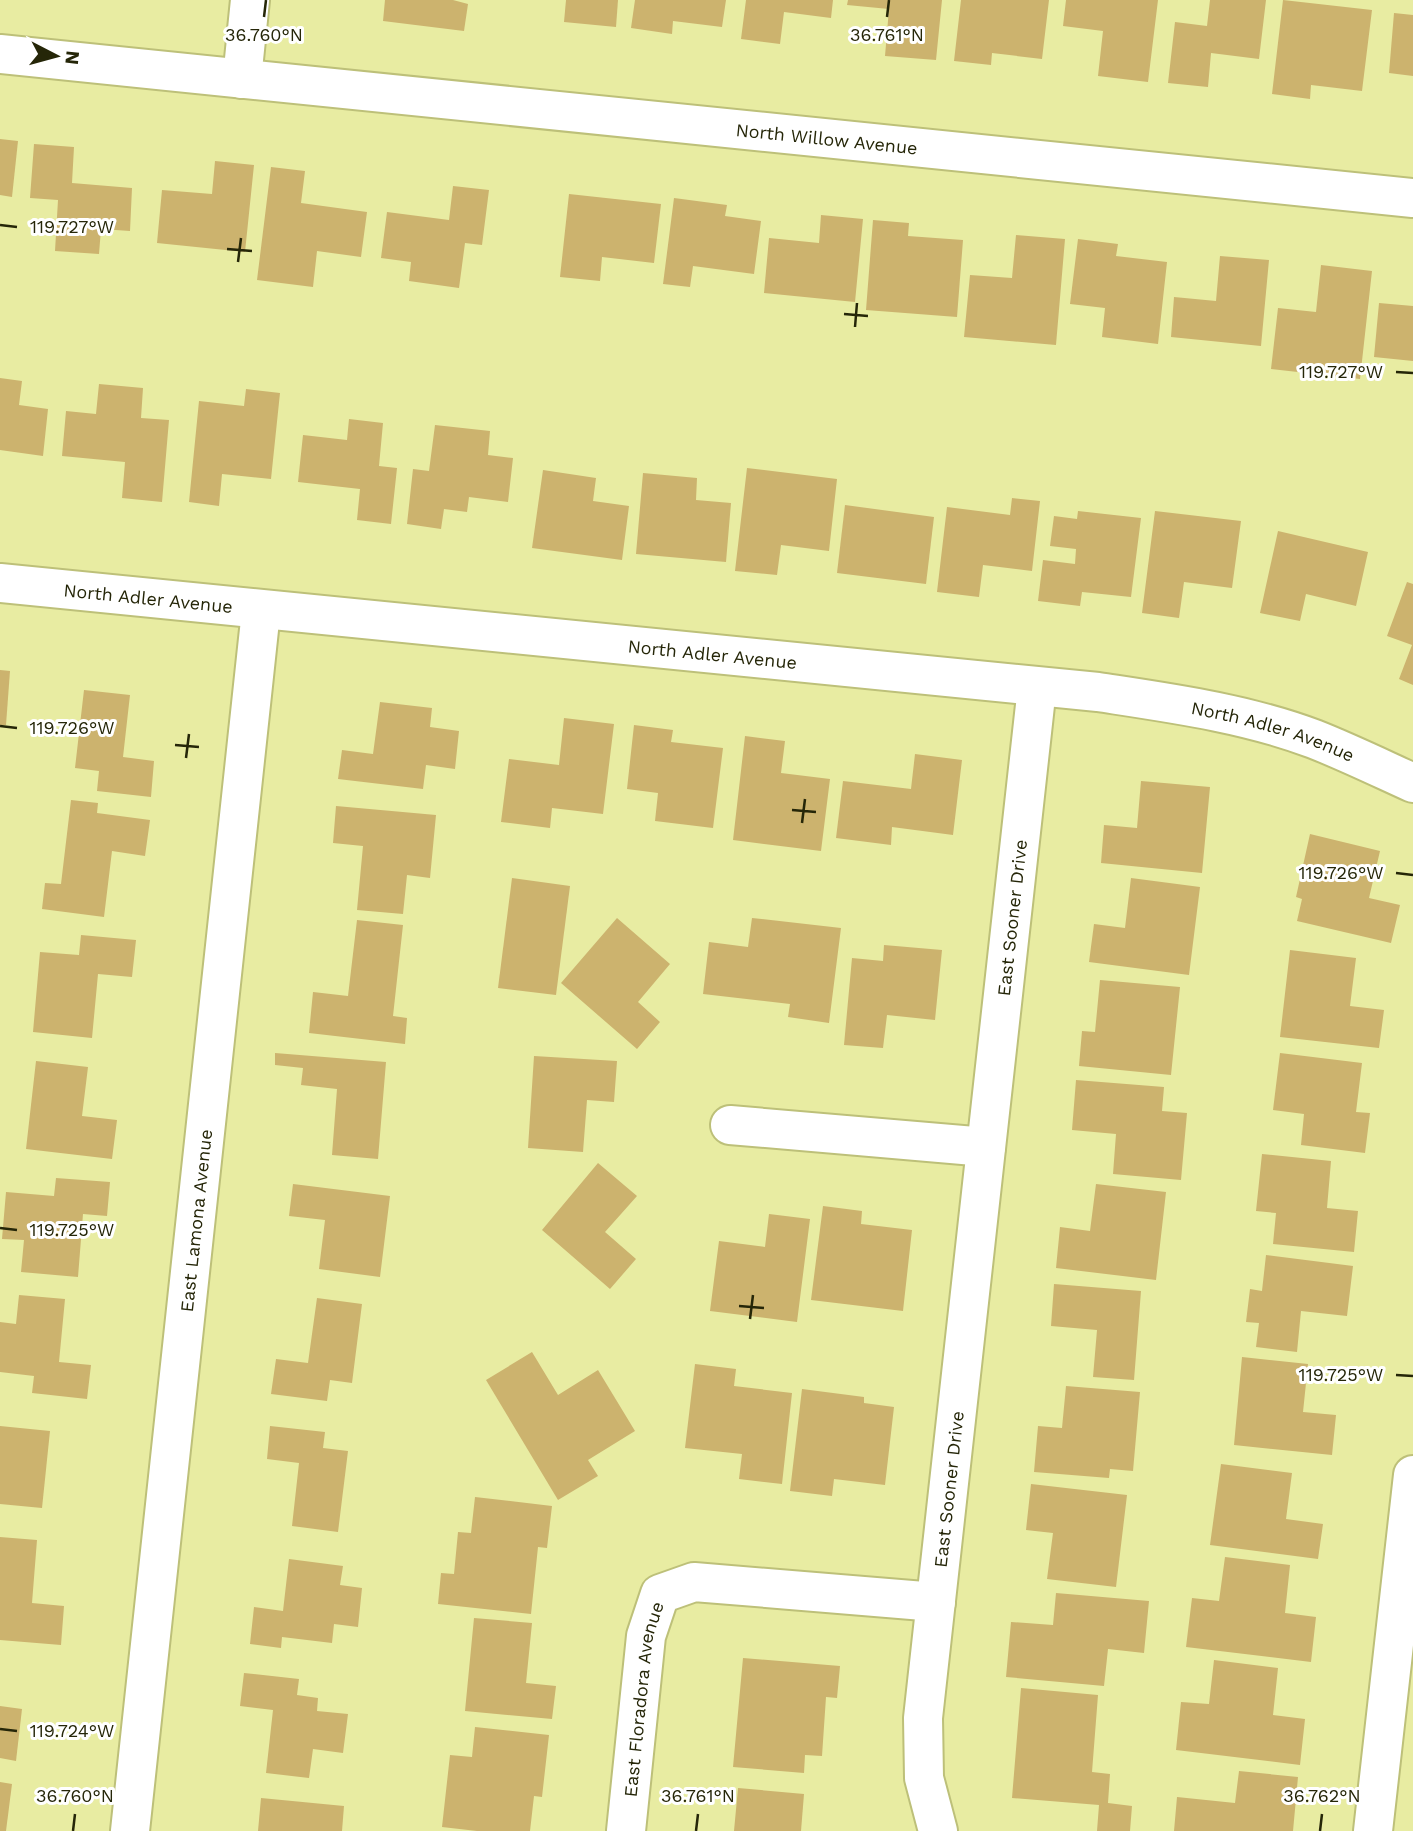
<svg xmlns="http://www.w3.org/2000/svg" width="1413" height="1831" viewBox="0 0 1413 1831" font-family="'Work Sans',sans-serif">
	<rect width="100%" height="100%" fill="#e8eca2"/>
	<g fill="#ccb36e">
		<path d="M385 0H453L468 4 464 31 383 21Z"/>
		<path d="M566 0H618L616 27 564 22Z"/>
		<path d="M635 0H726L722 27 673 21 672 34 631 28Z"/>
		<path d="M746 0H833L831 18 784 12 780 44 741 39Z"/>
		<path d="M848 0H942L936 60 885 56 889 9 847 5Z"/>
		<path d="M961 0H1049L1042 59 992 53 991 65 954 61Z"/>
		<path d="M1066 0H1158L1148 82 1098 76 1103 31 1063 26Z"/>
		<path d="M1210 0H1266L1259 59 1211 53 1208 87 1168 83 1175 22 1207 26Z"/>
		<path d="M1283 0 1372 10 1362 91 1311 85 1310 99 1272 94Z"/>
		<path d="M1394 13 1413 15V76L1389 73Z"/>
		<path d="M0 139 18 141 12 197 0 195Z"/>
		<path d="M34 144 74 147 72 183 132 188 130 231 101 229 99 254 55 251 58 200 30 198Z"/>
		<path d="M215 161 254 165 245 252 157 243 162 190 212 194Z"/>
		<path d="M271 167 305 171 301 203 367 212 361 257 317 251 313 287 257 280Z"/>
		<path d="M453 186 489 190 482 245 465 243 459 288 409 281 411 262 381 258 387 212 449 220Z"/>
		<path d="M569 194 661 204 654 263 602 257 600 281 560 277Z"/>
		<path d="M674 198 727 205 725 216 761 221 754 274 693 266 690 287 663 284Z"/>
		<path d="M821 215 863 219 855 302 764 293 769 238 819 243Z"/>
		<path d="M873 220 909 223 908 236 963 240 957 317 866 310Z"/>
		<path d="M1016 235 1065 239 1056 345 964 337 970 275 1012 278Z"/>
		<path d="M1078 239 1118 244 1116 256 1167 262 1158 344 1102 337 1105 308 1070 304Z"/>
		<path d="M1220 256 1269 260 1261 346 1171 337 1174 297 1216 301Z"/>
		<path d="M1321 265 1372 271 1360 379 1271 369 1278 308 1316 312Z"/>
		<path d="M1379 303 1413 306V361L1374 357Z"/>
		<path d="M0 378 22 381 19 405 48 409 43 456 0 450Z"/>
		<path d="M99 384 143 388 141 418 169 420 162 502 122 498 125 462 62 456 66 411 96 414Z"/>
		<path d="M246 389 280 393 271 479 222 474 219 506 189 502 199 401 244 406Z"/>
		<path d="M349 419 383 423 379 466 397 468 391 524 357 520 360 489 298 482 303 435 347 440Z"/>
		<path d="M435 425 490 431 488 455 513 458 508 502 469 497 467 512 444 509 441 529 407 524 413 469 429 471Z"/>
		<path d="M747 468 837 479 829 551 781 545 777 575 735 571Z"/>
		<path d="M543 470 596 478 593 501 629 506 622 560 532 548Z"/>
		<path d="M643 473 697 478 696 500 731 503 726 562 636 554Z"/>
		<path d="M1012 498 1040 501 1032 571 983 565 979 597 937 592 947 507 1010 515Z"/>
		<path d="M845 505 934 517 926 584 837 573Z"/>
		<path d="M1078 511 1141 518 1131 597 1082 592 1080 606 1038 601 1043 560 1075 564 1076 549 1050 546 1054 516 1077 519Z"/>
		<path d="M1155 511 1241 521 1232 588 1184 582 1179 618 1142 613Z"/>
		<path d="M1278 531 1368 552 1356 606 1306 594 1300 621 1260 613Z"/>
		<path d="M1407 582 1413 584V685L1399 679 1412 645 1387 636Z"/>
		<path d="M0 670 10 671 6 725H0Z"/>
		<path d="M84 690 130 695 123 757 154 761 151 797 97 791 99 771 75 768Z"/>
		<path d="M380 702 432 708 430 727 459 731 455 769 426 765 423 789 338 779 342 750 373 754Z"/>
		<path d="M564 718 614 724 603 814 552 808 550 828 501 822 509 759 559 765Z"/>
		<path d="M634 725 673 730 671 742 723 748 713 828 655 821 658 793 627 789Z"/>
		<path d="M745 736 785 741 781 773 830 779 821 851 733 840Z"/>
		<path d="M915 754 962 760 953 835 892 827 891 845 836 838 843 781 911 789Z"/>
		<path d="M1141 781 1210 787 1202 873 1101 863 1104 825 1137 828Z"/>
		<path d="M71 800 98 803 97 813 150 820 145 856 112 851 104 917 42 909 45 883 61 884Z"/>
		<path d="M336 806 436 815 430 878 407 875 403 914 357 910 363 846 333 843Z"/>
		<path d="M1310 834 1380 851 1369 898 1400 905 1391 943 1297 921 1302 899 1296 897Z"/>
		<path d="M512 878 570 886 556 995 498 988Z"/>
		<path d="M1131 878 1200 887 1189 975 1089 962 1094 924 1125 928Z"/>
		<path d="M617 918 670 964 638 1002 660 1022 637 1049 561 983Z"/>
		<path d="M752 918 841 928 829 1023 788 1017 790 1004 703 994 709 942 748 947Z"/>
		<path d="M357 920 403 925 393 1016 407 1018 405 1044 309 1033 313 992 348 996Z"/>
		<path d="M81 935 136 940 132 977 98 974 92 1038 33 1032 40 952 79 955Z"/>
		<path d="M884 945 942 950 935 1020 887 1015 883 1048 844 1045 852 958 883 961Z"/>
		<path d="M1290 950 1356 958 1350 1006 1384 1010 1379 1048 1280 1037Z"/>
		<path d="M1100 980 1180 987 1171 1075 1079 1066 1082 1031 1095 1032Z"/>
		<path d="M275 1053 386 1062 378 1159 332 1155 337 1089 301 1085 303 1068 275 1065Z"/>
		<path d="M1280 1053 1362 1063 1356 1112 1370 1113 1365 1153 1301 1145 1304 1114 1273 1110Z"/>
		<path d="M534 1056 617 1061 614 1102 587 1100 583 1152 528 1148Z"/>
		<path d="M36 1061 88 1067 82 1116 117 1120 112 1159 26 1149Z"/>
		<path d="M1076 1080 1164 1087 1162 1111 1187 1113 1181 1180 1113 1174 1116 1134 1072 1130Z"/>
		<path d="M1262 1154 1331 1161 1327 1208 1358 1211 1354 1252 1273 1244 1276 1213 1256 1211Z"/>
		<path d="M598 1163 637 1196 605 1232 636 1259 610 1289 542 1230Z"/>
		<path d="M56 1178 110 1182 107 1216 83 1214 78 1277 21 1272 24 1240 2 1239 6 1192 54 1196Z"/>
		<path d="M293 1184 390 1196 380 1277 319 1269 325 1220 289 1216Z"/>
		<path d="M1096 1184 1166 1192 1156 1280 1056 1268 1060 1227 1090 1231Z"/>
		<path d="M823 1206 862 1211 861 1224 912 1230 903 1311 811 1300Z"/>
		<path d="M769 1214 810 1219 797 1322 710 1311 719 1241 765 1247Z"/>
		<path d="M1266 1255 1353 1266 1347 1316 1301 1311 1297 1352 1256 1347 1259 1323 1246 1322 1250 1289 1262 1291Z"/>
		<path d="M1054 1284 1141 1291 1134 1380 1093 1377 1097 1330 1051 1326Z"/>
		<path d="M19 1295 65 1299 59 1362 91 1365 87 1399 32 1393 34 1376 0 1372V1322L16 1324Z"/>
		<path d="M317 1298 362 1304 352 1383 330 1380 327 1401 271 1394 276 1359 308 1363Z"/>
		<path d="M532 1352 558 1395 598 1370 635 1431 588 1460 598 1476 558 1500 486 1380Z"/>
		<path d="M1242 1357 1308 1364 1303 1412 1336 1415 1332 1455 1234 1445Z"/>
		<path d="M695 1364 736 1369 734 1386 792 1393 782 1484 739 1479 742 1454 685 1448Z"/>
		<path d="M1066 1386 1140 1392 1133 1471 1110 1469 1109 1478 1034 1472 1038 1426 1062 1428Z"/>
		<path d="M802 1389 864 1397V1403L894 1407 885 1485 834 1479 832 1496 790 1491Z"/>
		<path d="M0 1426 50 1431 42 1508 0 1504Z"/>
		<path d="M270 1426 325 1432 323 1448 348 1451 338 1532 292 1526 299 1463 267 1459Z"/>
		<path d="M1221 1464 1292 1473 1286 1519 1323 1524 1318 1559 1210 1545Z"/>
		<path d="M1031 1484 1127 1495 1116 1587 1047 1579 1053 1533 1026 1530Z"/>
		<path d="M475 1497 552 1506 547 1548 538 1547 531 1614 438 1604 441 1573 454 1574 458 1532 471 1533Z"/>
		<path d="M0 1537 37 1540 32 1603 64 1606 61 1645 0 1640Z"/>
		<path d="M1225 1557 1290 1565 1285 1613 1316 1617 1311 1662 1186 1647 1192 1598 1219 1601Z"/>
		<path d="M289 1559 343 1566 340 1585 362 1588 358 1627 334 1624 332 1643 282 1637 281 1648 250 1644 254 1607 283 1611Z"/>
		<path d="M1056 1593 1149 1601 1144 1653 1108 1649 1104 1686 1006 1677 1011 1622 1053 1625Z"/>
		<path d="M474 1618 532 1623 526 1683 556 1686 552 1719 465 1711Z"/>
		<path d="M743 1658 840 1666 837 1698 826 1697 822 1756 805 1755 804 1773 733 1767Z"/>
		<path d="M1214 1660 1278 1668 1273 1715 1305 1719 1300 1765 1176 1750 1181 1702 1209 1704Z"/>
		<path d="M244 1673 299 1679 297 1695 318 1698 317 1711 348 1714 343 1753 313 1749 309 1778 266 1773 273 1710 240 1706Z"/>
		<path d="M1021 1688 1098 1695 1092 1772 1110 1774 1108 1803 1132 1806 1130 1831H1097L1099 1805 1012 1798Z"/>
		<path d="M0 1706 22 1709 16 1761 0 1758Z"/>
		<path d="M475 1727 549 1735 542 1797 534 1796 530 1831H477L442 1827 450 1755 472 1757Z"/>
		<path d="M1239 1771 1298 1777 1293 1831H1174L1177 1797 1235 1803Z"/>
		<path d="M0 1782 12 1784 6 1831H0Z"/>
		<path d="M738 1788 804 1794 801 1831H734Z"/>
		<path d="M261 1798 344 1806 342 1831H258Z"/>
	</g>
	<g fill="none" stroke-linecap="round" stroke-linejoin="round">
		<g stroke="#bdc079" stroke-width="42">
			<g id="minor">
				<path id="s1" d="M0 54 1413 198"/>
				<path d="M242 79 250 0"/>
				<path id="s2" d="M0 583 1098 692C1170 703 1245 713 1314 739 1347 752 1380 768 1413 783"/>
				<path d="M730 1125 986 1147"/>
				<path id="s3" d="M130 1831 261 611"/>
				<path id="s4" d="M626 1831 646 1636 660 1594 694 1582 936 1602"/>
				<path id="s5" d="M938 1831 924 1778 923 1718 1037 687"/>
				<path d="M1373 1831 1413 1475"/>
			</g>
		</g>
		<use href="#minor" stroke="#fff" stroke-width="38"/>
	</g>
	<path fill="none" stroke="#252608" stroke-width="2.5" d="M264 17 266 0M887 17 889 0M0 225 17 227M227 249 252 251M238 262 241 238M844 314 868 316M855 327 857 303M1396 372 1413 373M0 726 17 728M175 745 199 747M186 758 189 734M792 810 816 812M802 823 805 799M1396 873 1413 875M0 1228 17 1230M739 1306 764 1308M750 1319 753 1295M1396 1375 1413 1376M0 1729 17 1731M73 1831 75 1814M696 1831 698 1814M1320 1831 1322 1814"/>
	<g text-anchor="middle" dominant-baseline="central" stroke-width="6" stroke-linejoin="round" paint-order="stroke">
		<g font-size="18" fill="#252608" stroke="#fff">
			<text stroke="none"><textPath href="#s1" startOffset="831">North Willow Avenue</textPath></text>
			<text stroke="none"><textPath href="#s2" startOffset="149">North Adler Avenue</textPath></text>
			<text stroke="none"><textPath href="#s2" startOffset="716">North Adler Avenue</textPath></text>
			<text stroke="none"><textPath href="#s2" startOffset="1283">North Adler Avenue</textPath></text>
			<text stroke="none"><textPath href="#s5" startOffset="920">East Sooner Drive</textPath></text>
			<text stroke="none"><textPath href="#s3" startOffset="614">East Lamona Avenue</textPath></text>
			<text stroke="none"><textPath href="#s5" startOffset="345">East Sooner Drive</textPath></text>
			<text stroke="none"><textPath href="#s4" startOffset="133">East Floradora Avenue</textPath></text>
		</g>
	</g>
	<g font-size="18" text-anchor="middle" fill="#252608" stroke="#fff" stroke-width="6" stroke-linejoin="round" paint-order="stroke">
		<text x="264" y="41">36.760°N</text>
		<text x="887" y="41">36.761°N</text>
		<text x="72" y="233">119.727°W</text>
		<text x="1341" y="378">119.727°W</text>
		<text x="72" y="734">119.726°W</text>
		<text x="1341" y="879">119.726°W</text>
		<text x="72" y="1236">119.725°W</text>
		<text x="1341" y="1381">119.725°W</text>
		<text x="72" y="1737">119.724°W</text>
		<text x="75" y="1802">36.760°N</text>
		<text x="698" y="1802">36.761°N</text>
		<text x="1322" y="1802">36.762°N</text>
	</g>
	<g transform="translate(56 56) rotate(96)" stroke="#ffffff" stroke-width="5" paint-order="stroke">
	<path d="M0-5L12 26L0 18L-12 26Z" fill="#252608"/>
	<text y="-10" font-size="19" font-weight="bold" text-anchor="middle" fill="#252608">N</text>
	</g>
</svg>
